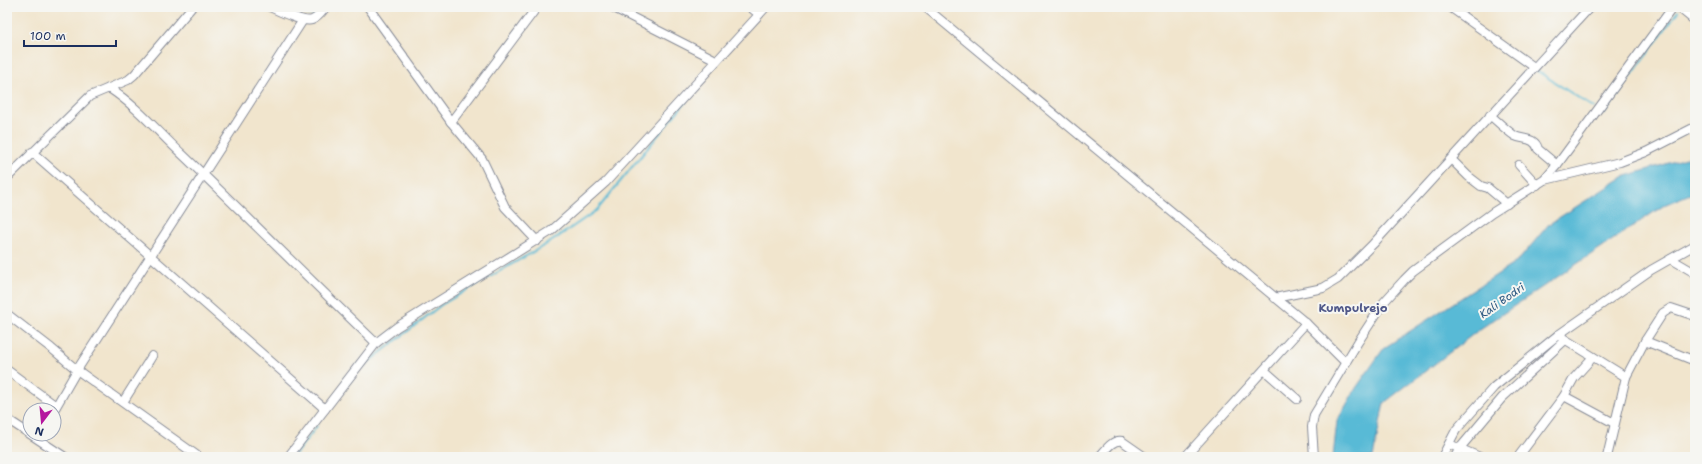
<svg xmlns="http://www.w3.org/2000/svg" width="1702" height="464" viewBox="0 0 1702 464" font-family="'Shantell Sans',sans-serif">
	<rect width="100%" height="100%" fill="#f6f6f2"/>
	<filter id="ink" filterUnits="userSpaceOnUse"><feTurbulence type="fractalNoise" baseFrequency=".025" numOctaves="2"/><feDisplacementMap in="SourceGraphic" scale="8" xChannelSelector="R" yChannelSelector="G"/><feConvolveMatrix kernelMatrix="1 2 1 2 8 2 1 2 1" color-interpolation-filters="sRGB"/></filter>
	<filter id="wash" filterUnits="userSpaceOnUse"><feTurbulence type="fractalNoise" baseFrequency=".012" numOctaves="4" result="noise"/><feDisplacementMap in="SourceGraphic" scale="16" xChannelSelector="R" yChannelSelector="G"/><feGaussianBlur stdDeviation="0.9" result="paint"/><feColorMatrix in="noise" values="0 0 0 0 0 0 0 0 0 0 0 0 0 0 0 0 0 1.4 0 .05"/><feComposite in="paint" operator="in"/></filter>
	<g filter="url(#wash)">
		<rect width="100%" height="100%" fill="#f1e5cd"/>
		<path fill="#58bad6" stroke="#3a749a" d="M1695 155V192L1666 204 1480 329 1384 403 1373 457H1333L1337 421 1356 388 1384 348 1518 261 1549 224 1623 177Z"/>
		<g fill="none" stroke-linecap="round" stroke-linejoin="round">
			<g stroke="#58bad6" stroke-width="2">
				<path d="M290 12 315 15"/>
				<path d="M1536 70 1594 108"/>
				<path d="M1603 113 1604 114 1678 11"/>
				<path d="M361 368 441 305 552 241 597 210 686 101"/>
				<path d="M293 457 317 426"/>
			</g>
		</g>
	</g>
	<g filter="url(#ink)">
		<g fill="none" stroke-linecap="round" stroke-linejoin="round">
			<g stroke="#868a96" stroke-width="10">
				<g id="minor">
					<path d="M270 7C279 11 303 23 312 20 318 18 322 12 326 7"/>
					<path d="M368 7 451 122 482 159 505 207 537 241"/>
					<path d="M612 7 716 60"/>
					<path d="M750 7 759 14"/>
					<path d="M925 7 1306 323 1346 363"/>
					<path d="M1450 7 1534 67"/>
					<path d="M1678 7 1695 21"/>
					<path d="M109 88C138 107 158 132 183 155 248 217 311 281 376 343"/>
					<path d="M1490 115C1498 122 1506 130 1515 136 1523 140 1535 137 1538 149L1557 165"/>
					<path d="M451 122 537 7"/>
					<path d="M32 152 325 409"/>
					<path d="M1451 159 1468 176 1481 186 1488 188 1507 204"/>
					<path d="M1519 165 1537 185"/>
					<path d="M7 178 90 96 128 80 134 75 192 7"/>
					<path d="M1545 180 1620 162 1646 152 1695 127"/>
					<path d="M1671 259 1695 273"/>
					<path d="M1275 298 1323 288 1338 279 1373 244 1590 7"/>
					<path d="M7 314 51 348 77 370 199 457"/>
					<path d="M1558 335 1626 377 1645 341 1663 313 1671 308 1695 316"/>
					<path d="M1645 341 1695 361"/>
					<path d="M7 370 56 406"/>
					<path d="M1264 370 1297 399"/>
					<path d="M1564 396 1614 423"/>
					<path d="M123 402 152 356"/>
					<path d="M54 410 77 370 303 20"/>
					<path d="M7 419 65 457"/>
					<path d="M1449 444 1480 457"/>
					<path d="M288 457 376 343 397 327 551 231 606 182 766 7"/>
					<path d="M1099 457C1105 451 1112 439 1122 441L1145 457"/>
					<path d="M1185 457 1306 323"/>
					<path d="M1314 457 1312 427 1314 415 1358 342 1384 302 1404 280 1413 271 1492 213 1544 180 1557 165 1673 7"/>
					<path d="M1442 457 1456 430 1494 387 1558 335 1651 270 1695 245"/>
					<path d="M1455 457 1460 448 1502 398 1565 340"/>
					<path d="M1518 457 1564 396 1574 378 1593 357"/>
					<path d="M1607 457 1626 377"/>
				</g>
			</g>
			<use href="#minor" stroke="#fff" stroke-width="8"/>
		</g>
	</g>
	<g text-anchor="middle" dominant-baseline="central" stroke-width="4" stroke-linejoin="round" paint-order="stroke">
		<g font-size="11" font-style="italic" fill="#2d5982" stroke="#f6f6f2">
			<text transform="translate(1502 301) rotate(-35)">Kali Bodri</text>
		</g>
		<g font-size="12" font-weight="bold" fill="#505889" stroke="#f6f6f2">
			<text x="1353" y="308">Kumpulrejo</text>
		</g>
	</g>
	<rect width="1702" height="464" fill="none" stroke="#f6f6f2" stroke-width="24"/>
	<g transform="translate(42 422) rotate(196)"><circle r="19" fill="#f6f6f2" stroke="#9ea6b7"/>
	<path d="M0-3L7 15L0 10L-7 15Z" fill="#b5179e"/>
	<text y="-6" font-size="11" font-weight="bold" text-anchor="middle" fill="#1b2f5e">N</text>
	</g>
	<path d="M24 40v6h92v-6" fill="none" stroke="#1b2f5e" stroke-width="2"/>
	<text x="30" y="40" font-size="12" fill="#1b2f5e" stroke="#f6f6f2" stroke-width="3" paint-order="stroke">100 m</text>
</svg>
